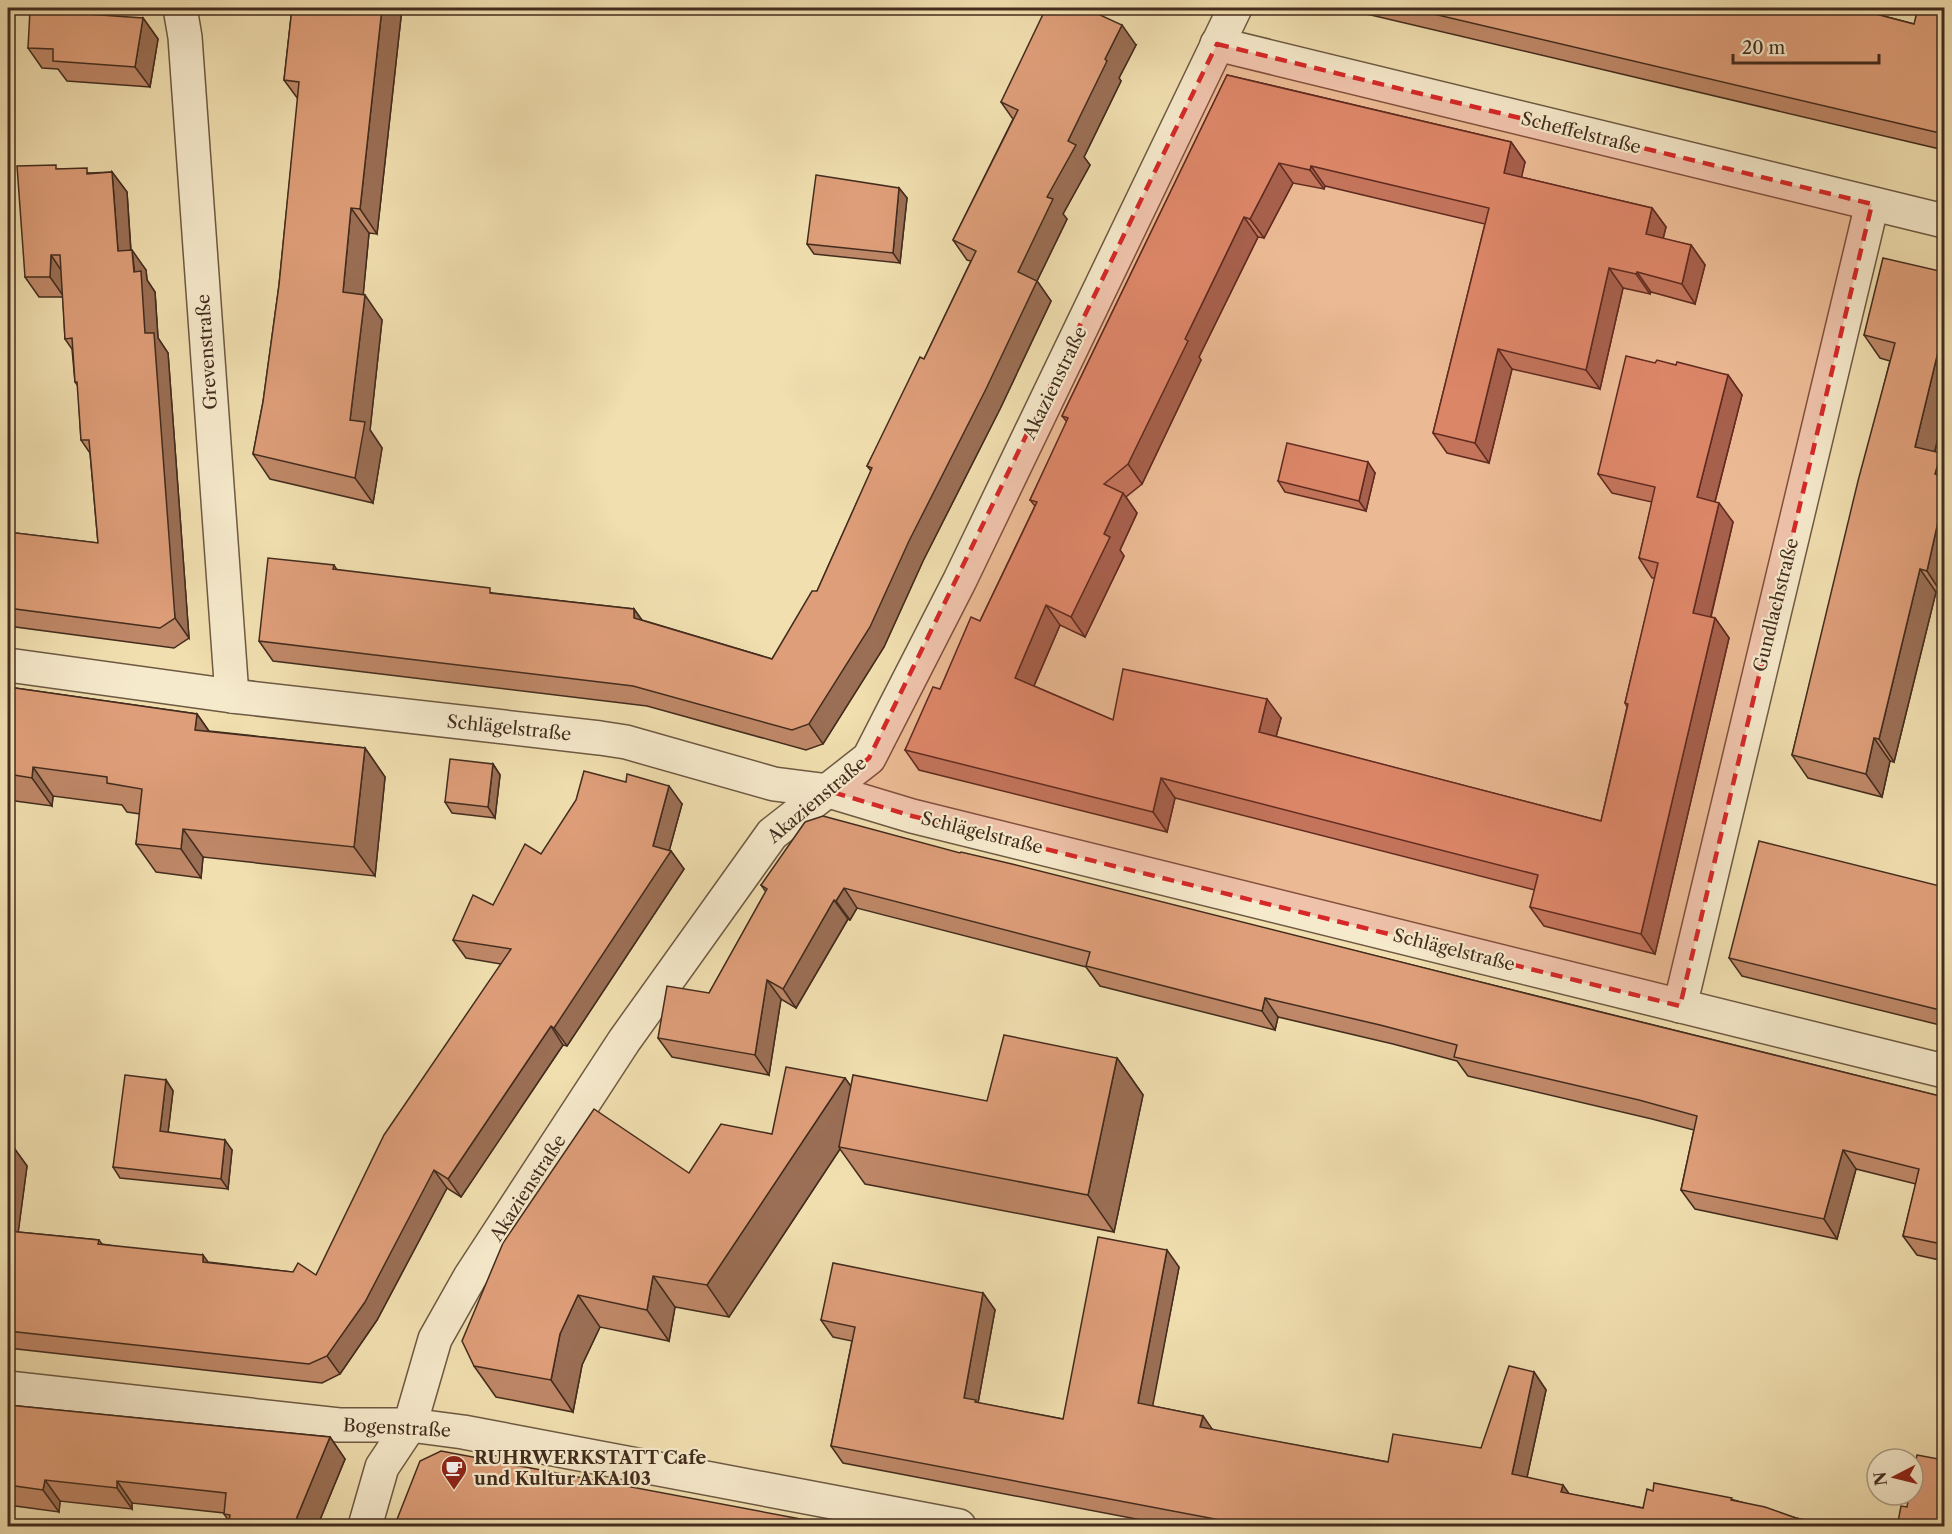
<svg xmlns="http://www.w3.org/2000/svg" width="1952" height="1534" viewBox="0 0 1952 1534" font-family="'Libre Caslon Text',serif">
	<rect width="100%" height="100%" fill="#f1dfb0"/>
	<filter id="stains"><feTurbulence type="fractalNoise" baseFrequency=".00333" numOctaves="4"/><feColorMatrix values="0 0 0 0 .2 0 0 0 0 .09 0 0 0 0 .02 0 0 0 .5 -.17"/></filter>
	<radialGradient id="worn" r=".72"><stop offset=".6" stop-color="#630" stop-opacity="0"/><stop offset="1" stop-color="#630" stop-opacity=".3"/></radialGradient>
	<g fill="none" stroke-linecap="round" stroke-linejoin="round">
		<g stroke="#6e5942" stroke-width="36">
			<g id="minor">
				<path d="M180 8 185 37 232 696"/>
				<path d="M1217 44 1944 221"/>
				<path d="M8 665 232 696 600 738 626 742 774 784 829 791 912 816 1944 1071"/>
				<path d="M1680 1006 1872 204"/>
				<path d="M8 1388 339 1425H410L463 1432 959 1526"/>
				<path d="M365 1526 382 1467 410 1425 435 1339 470 1277 624 1041 772 834 869 758 960 580 1235 8"/>
			</g>
		</g>
		<use href="#minor" stroke="#f6eacc" stroke-width="33"/>
	</g>
	<g fill="#bf8868" stroke="#432c1e" stroke-width="1.5">
		<path d="M292 8H402L377 234 369 233 363 295 382 320 370 430 382 448 373 503 270 479 253 454 263 402 279 285 298 99 284 80Z"/>
		<path d="M1341 8H1853L1914 24 1944 8V150Z"/>
		<path d="M143 18 158 39 150 87 67 81 58 69 42 68 28 48Z"/>
		<path d="M1136 45 1119 78 1121 81 1084 157 1090 165 1063 214 1067 219 1037 281 1051 301 1000 409 923 561 884 647 823 744 806 750 647 706 273 661 259 641 334 565 337 570 493 593 634 609 642 620 772 659 817 591 871 471 867 466 924 359 971 261 967 260 953 240 1013 119 1001 102Z"/>
		<path d="M1227 75 1511 142 1525 162 1521 177 1652 208 1666 227 1663 239 1691 245 1705 265 1695 304 1651 292 1650 294 1623 288 1600 389 1512 369 1489 463 1447 453 1433 433 1485 224 1325 186 1324 189 1293 183 1264 238 1258 237 1199 357 1201 360 1142 484 1126 497 1137 513 1120 550 1124 556 1085 637 1060 625 1034 686 1113 720 1281 718 1276 737 1601 821 1627 707 1625 703 1655 578H1652L1639 558 1652 502 1612 493 1598 474 1655 363 1676 365 1728 375 1742 395 1715 502 1733 522 1711 617 1715 618 1729 638 1655 954 1544 926 1530 907 1535 890 1175 798 1167 832 919 770 905 750 940 689 980 621 1035 506 1030 500 1067 422 1062 416Z"/>
		<path d="M59 169 90 173 112 172 127 192 131 250 146 270 147 280 155 292 158 338 168 353 189 638 174 648 8 626V532L98 543 90 453 81 440 78 386 75 382 72 349 65 339 63 297H39L25 277Z"/>
		<path d="M899 188 907 198 900 263 814 254 807 244Z"/>
		<path d="M1944 272V414L1935 452 1942 594 1936 592 1894 762 1890 761 1882 797 1808 778 1792 755 1890 361 1880 358 1864 335Z"/>
		<path d="M1375 473 1366 511 1285 492 1278 481Z"/>
		<path d="M8 687 197 714 209 731 365 748 385 777 375 876 203 857 201 878 156 872 136 844 140 814 127 812 122 805 53 796 52 806 8 800Z"/>
		<path d="M493 764 500 775 495 818 452 813 445 802Z"/>
		<path d="M682 804 669 851H671L684 869 567 1046 563 1045 461 1197 447 1188 377 1320 340 1374 322 1383 8 1348V1147L14 1148 27 1166 18 1232 99 1240 102 1244 208 1262 316 1275 501 964 466 958 453 940 493 905 541 854Z"/>
		<path d="M960 853 1944 1097V1261L1917 1255 1903 1236 1916 1184 1856 1169 1837 1239 1695 1209 1681 1190 1694 1130 1652 1119 1468 1076 1457 1061 1393 1044 1278 1017 1275 1030 1100 986 1086 967 857 908 850 920 848 919 796 1008 781 999 769 1075 672 1057 658 1038 709 993 766 892 761 885Z"/>
		<path d="M1944 887V1026L1742 976 1729 958Z"/>
		<path d="M1117 1058 1143 1095 1114 1232 865 1184 840 1149 729 1317 675 1307 669 1341 600 1327 582 1365 573 1412 496 1397 474 1366 689 1173 772 1134 845 1078 851 1087 987 1101Z"/>
		<path d="M166 1080 173 1091 168 1132 232 1150 228 1189 120 1178 113 1167Z"/>
		<path d="M1179 1267 1152 1406 1203 1416 1212 1430 1388 1462 1481 1448 1534 1372 1546 1390 1527 1477 1569 1494 1643 1508 1653 1491 1734 1500 1796 1518 1834 1527H1178L843 1463 831 1446 852 1341 833 1337 821 1320 983 1293 995 1310 978 1403 1063 1419Z"/>
		<path d="M8 1405 330 1437 345 1459 317 1527H228L229 1521 224 1514V1513L132 1503V1509L60 1501 59 1512 8 1505Z"/>
	</g>
	<g fill="#9b6f55" stroke="#432c1e" stroke-width="1.5">
		<path d="M382 8H402L377 234 360 209Z"/>
		<path d="M143 18 158 39 150 87 135 67Z"/>
		<path d="M1122 25 1136 45 1119 78 1121 81 1084 157 1090 165 1063 214 1067 219 1037 281 1051 301 1000 409 923 561 884 647 823 744 809 724 1018 272 1068 141 1105 59Z"/>
		<path d="M1511 142 1525 162 1518 193 1504 173Z"/>
		<path d="M1279 163 1293 183 1264 238 1250 219Z"/>
		<path d="M1311 166 1325 186 1324 189 1310 170Z"/>
		<path d="M112 172 127 192 132 271 118 251Z"/>
		<path d="M899 188 907 198 900 263 893 253Z"/>
		<path d="M351 208 369 233 361 318 343 292Z"/>
		<path d="M1652 208 1666 227 1659 254 1646 234Z"/>
		<path d="M1244 217 1258 237 1199 357 1201 360 1142 484 1128 464 1185 339Z"/>
		<path d="M1691 245 1705 265 1695 304 1682 284Z"/>
		<path d="M132 250 146 270 147 280 155 292 158 338 168 353 189 638 175 618Z"/>
		<path d="M51 255 65 276 64 297 50 277Z"/>
		<path d="M1609 268 1623 288 1600 389 1586 370Z"/>
		<path d="M1637 272 1651 292 1650 294 1636 274Z"/>
		<path d="M365 295 382 320 370 430 382 448 373 503 355 478 350 420Z"/>
		<path d="M1498 349 1512 369 1489 463 1475 443Z"/>
		<path d="M1938 352 1944 361V414L1930 470 1915 447Z"/>
		<path d="M1728 375 1742 395 1711 517 1697 497Z"/>
		<path d="M1941 453 1944 459V488L1935 474Z"/>
		<path d="M1368 462 1375 473 1366 511 1359 501Z"/>
		<path d="M1123 493 1137 513 1120 550 1124 556 1085 637 1071 617 1104 534Z"/>
		<path d="M1944 495V585L1942 594 1927 571Z"/>
		<path d="M1719 503 1733 522 1707 632 1693 613Z"/>
		<path d="M1920 569 1936 592 1894 762 1879 739Z"/>
		<path d="M1046 605 1060 625 1029 697 1015 678Z"/>
		<path d="M634 609 648 629 634 618Z"/>
		<path d="M1715 618 1729 638 1655 954 1641 934Z"/>
		<path d="M1267 699 1281 718 1272 752 1259 732Z"/>
		<path d="M197 714 217 743 195 730Z"/>
		<path d="M1874 738 1890 761 1882 797 1866 774Z"/>
		<path d="M365 748 385 777 375 876 354 847Z"/>
		<path d="M493 764 500 775 495 818 488 807Z"/>
		<path d="M33 767 53 796 52 806 32 778Z"/>
		<path d="M1161 778 1175 798 1167 832 1153 812Z"/>
		<path d="M669 786 682 804 668 855 671 851 684 869 567 1046 554 1028 653 846Z"/>
		<path d="M183 829 203 857 201 878 181 849Z"/>
		<path d="M844 888 857 908 850 920 836 901Z"/>
		<path d="M834 900 848 919 796 1008 783 989Z"/>
		<path d="M767 980 781 999 769 1075 755 1055Z"/>
		<path d="M1265 998 1278 1017 1275 1030 1262 1011Z"/>
		<path d="M551 1026 563 1045 461 1197 448 1179Z"/>
		<path d="M1117 1058 1143 1095 1114 1232 1088 1195Z"/>
		<path d="M845 1078 867 1109 839 1147 840 1149 729 1317 707 1285Z"/>
		<path d="M166 1080 173 1091 167 1141 160 1131Z"/>
		<path d="M225 1140 232 1150 228 1189 221 1179Z"/>
		<path d="M14 1148 27 1166 16 1249 8 1237V1198Z"/>
		<path d="M1843 1150 1856 1169 1837 1239 1824 1219Z"/>
		<path d="M434 1170 447 1188 377 1320 340 1374 327 1356Z"/>
		<path d="M1167 1250 1179 1267 1150 1420 1138 1403Z"/>
		<path d="M203 1255 216 1273 203 1262Z"/>
		<path d="M653 1276 675 1307 669 1341 647 1310Z"/>
		<path d="M983 1293 995 1310 978 1403 964 1398Z"/>
		<path d="M578 1295 600 1327 582 1365 573 1412 551 1380 560 1334Z"/>
		<path d="M1534 1372 1546 1390 1524 1491 1512 1474Z"/>
		<path d="M1203 1416 1215 1433 1200 1427Z"/>
		<path d="M330 1437 345 1459 317 1527H295L297 1517Z"/>
		<path d="M45 1480 60 1501 59 1512 43 1490Z"/>
		<path d="M117 1481 132 1503V1509L117 1488Z"/>
		<path d="M1563 1485 1575 1502 1561 1492Z"/>
	</g>
	<g fill="#de9e79" stroke="#432c1e" stroke-width="1.5">
		<path d="M292 8H382L360 209 351 208 343 292 365 295 350 420 365 422 355 478 253 454 263 402 279 285 299 82 284 80Z"/>
		<path d="M1046 8H1085L1122 25 1105 59 1107 61 1068 141 1076 145 1047 197 1053 199 1018 272 1037 281 986 389 909 541 870 627 809 724 792 730 633 686 259 641 268 558 334 565 333 569 490 588V593L634 609V618L772 659 812 591H817L872 468 867 466 920 357 924 359 976 251 953 240 1018 110 1001 102Z"/>
		<path d="M1408 8H1853L1914 24 1918 8H1944V134Z"/>
		<path d="M30 10 143 18 135 67 53 61V49L28 48Z"/>
		<path d="M1227 75 1511 142 1504 173 1652 208 1646 234 1691 245 1682 284 1637 272 1636 274 1609 268 1586 370 1498 349 1475 443 1433 433 1489 208 1311 166 1310 170 1279 163 1250 219 1244 217 1185 339 1188 341 1128 464 1104 484 1123 493 1104 534 1110 537 1071 617 1046 605 1015 678 1113 720 1123 669 1267 699 1259 732 1601 821 1628 704 1625 703 1658 563 1639 558 1655 487 1598 474 1626 356 1655 363 1657 360 1676 365 1677 362 1728 375 1697 497 1719 503 1693 613 1715 618 1641 934 1530 907 1538 875 1161 778 1153 812 905 750 933 687 940 689 971 617 980 621 1018 542 1037 502 1030 500 1068 418 1062 416Z"/>
		<path d="M56 165V169L87 168V174L112 172 118 251 132 250 134 272 141 271 145 333H154L175 618 160 628 8 608V532L98 543 89 440H81L77 382H75L72 338 65 339 60 255H51L50 277H25L17 166Z"/>
		<path d="M816 175 899 188 893 253 807 244Z"/>
		<path d="M1883 258 1944 272V354L1938 352 1915 447 1941 453 1935 474 1944 477V495L1927 571 1920 569 1879 739 1874 738 1866 774 1792 755 1858 481 1895 343 1864 335Z"/>
		<path d="M1287 443 1368 462 1359 501 1278 481Z"/>
		<path d="M8 687 197 714 195 730 365 748 354 847 183 829 181 849 136 844 142 789 107 783V777L33 767 32 778 8 774Z"/>
		<path d="M450 759 493 764 488 807 445 802Z"/>
		<path d="M584 771 626 782 627 774 669 786 653 846 671 851 554 1028 551 1026 448 1179 434 1170 365 1302 327 1356 309 1364 8 1331V1231L99 1240 98 1244 203 1255V1262L293 1272 298 1263 316 1275 384 1135 511 949 453 940 473 895 493 905 525 844 541 854 576 800Z"/>
		<path d="M823 816 960 853 961 852 1012 864 1576 1006 1944 1097V1235L1942 1244 1903 1236 1919 1169 1843 1150 1824 1219 1681 1190 1697 1116 1639 1100 1454 1057 1457 1045 1380 1025 1265 998 1262 1011 1086 966 1090 952 844 888 836 901 834 900 783 989 767 980 755 1055 658 1038 667 986 709 993 767 889 761 885 805 822Z"/>
		<path d="M1759 841 1944 887V1011L1729 958Z"/>
		<path d="M1004 1035 1117 1058 1088 1195 839 1147 853 1075 987 1101Z"/>
		<path d="M786 1067 845 1078 707 1285 653 1276 647 1310 578 1295 560 1334 551 1380 474 1366 462 1341 503 1243 594 1109 689 1173 721 1124 772 1134Z"/>
		<path d="M125 1075 166 1080 160 1131 225 1140 221 1179 113 1167Z"/>
		<path d="M8 1147 14 1148 8 1198Z"/>
		<path d="M1098 1237 1167 1250 1138 1403 1203 1416 1200 1427 1388 1462 1393 1434 1481 1448 1509 1366 1534 1372 1512 1474 1563 1485 1561 1492 1643 1508 1647 1489 1653 1491 1654 1483 1732 1498 1731 1500 1765 1507 1796 1518 1834 1527H1257L831 1446 855 1327 821 1320 833 1263 983 1293 964 1398 976 1400 975 1402 1063 1419Z"/>
		<path d="M8 1405 330 1437 297 1517 295 1527H228L230 1515 224 1514 226 1493 117 1481V1488L45 1480 43 1490 8 1485Z"/>
		<path d="M441 1451 843 1527H394L420 1461Z"/>
		<path d="M1917 1455 1944 1460V1527H1897L1901 1506 1907 1507 1909 1495H1913V1476Z"/>
	</g>
	<path fill="#d62828" fill-opacity="0.2" stroke="#d62828" stroke-width="4.5" stroke-dasharray="12 8" stroke-linejoin="round" d="M1217 44 1872 204 1680 1006 912 816 829 791 869 758Z"/>
	<defs>
		<g id="cafe-pin" transform="scale(1.35)"><path d="M0 17L-7.5 6A9.5 9.5 0 1 1 7.5 6Z" fill="#8f2418" stroke="#f6eacc"/><path d="M-5.5-4.5H6V0H3Q3 3.5 0 3.5H-2.5Q-5.5 3.5-5.5 0ZM3-3.2v2h1.7v-2ZM-6 4.5H4V6H-6Z" fill="#fff"/></g>
	</defs>
	<g fill-rule="evenodd">
		<use href="#cafe-pin" x="454" y="1468"/>
	</g>
	<g text-anchor="middle" dominant-baseline="central" stroke-width="4.5" stroke-linejoin="round" paint-order="stroke">
		<g font-size="18" fill="#432c1e" stroke="#f6eacc">
			<text transform="translate(1581 133) rotate(14)">Scheffelstraße</text>
			<text transform="translate(207 352) rotate(-94)">Grevenstraße</text>
			<text transform="translate(1055 383) rotate(-64)">Akazienstraße</text>
			<text transform="translate(1776 605) rotate(-76)">Gundlachstraße</text>
			<text transform="translate(509 728) rotate(6)">Schlägelstraße</text>
			<text transform="translate(817 800) rotate(-40)">Akazienstraße</text>
			<text transform="translate(982 833) rotate(14)">Schlägelstraße</text>
			<text transform="translate(1454 950) rotate(14)">Schlägelstraße</text>
			<text transform="translate(528 1188) rotate(-57)">Akazienstraße</text>
			<text transform="translate(397 1428) rotate(3)">Bogenstraße</text>
		</g>
		<g font-size="18" font-weight="bold" fill="#432c1e" stroke="#f6eacc" text-anchor="start">
			<text x="474" y="1458">RUHRWERKSTATT Cafe<tspan x="474" dy="21">und Kultur AKA103</tspan></text>
		</g>
	</g>
	<rect width="1952" height="1534" fill="none" stroke="#f1dfb0" stroke-width="30"/>
	<rect x="9" y="9" width="1934" height="1516" fill="none" stroke="#432c1e" stroke-width="3"/>
	<rect x="15" y="15" width="1922" height="1504" fill="none" stroke="#432c1e" stroke-width="1.5"/>
	<g transform="translate(1895 1477) rotate(263)"><circle r="28" fill="#f6eacc" stroke="#ae9e86" stroke-width="1.5"/>
	<path d="M0-4.5L10 22L0 15L-10 22Z" fill="#8f2418"/>
	<text y="-9" font-size="16" font-weight="bold" text-anchor="middle" fill="#432c1e">N</text>
	</g>
	<path d="M1733 54v9h146v-9" fill="none" stroke="#432c1e" stroke-width="3"/>
	<text x="1742" y="54" font-size="18" fill="#432c1e" stroke="#f6eacc" stroke-width="4.5" paint-order="stroke">20 m</text>
	<rect width="100%" height="100%" filter="url(#stains)"/>
	<rect width="100%" height="100%" fill="url(#worn)"/>
</svg>
